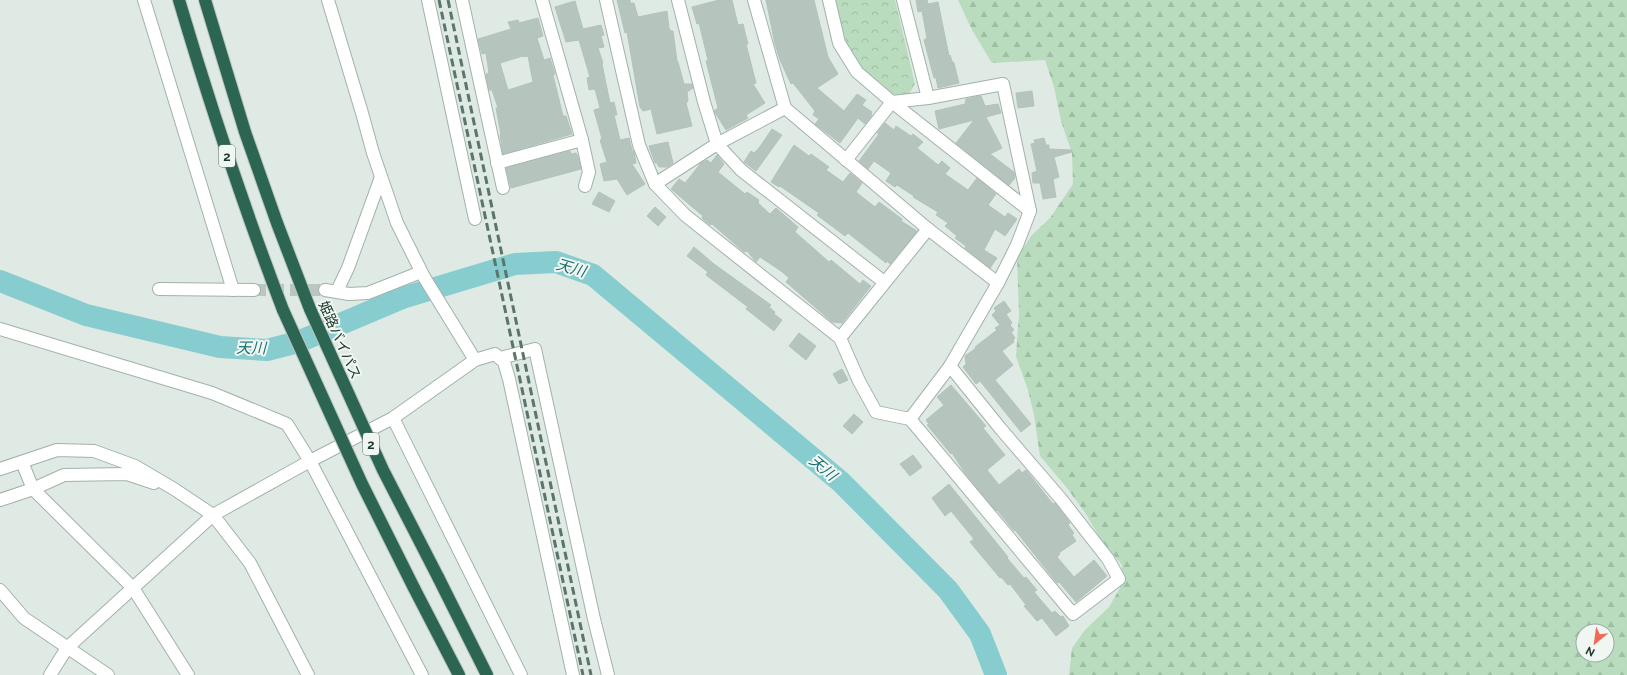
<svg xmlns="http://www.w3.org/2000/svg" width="1627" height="675" viewBox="0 0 1627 675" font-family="Raleway,'Noto Sans JP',sans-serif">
	<defs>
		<pattern id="forest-firs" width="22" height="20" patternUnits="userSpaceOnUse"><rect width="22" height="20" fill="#b8dcbd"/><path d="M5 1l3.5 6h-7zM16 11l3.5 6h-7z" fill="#9ebea3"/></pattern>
		<pattern id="park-crowns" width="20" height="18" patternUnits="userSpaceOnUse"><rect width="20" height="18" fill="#b8dcbd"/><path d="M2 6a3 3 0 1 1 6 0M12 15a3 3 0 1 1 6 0" fill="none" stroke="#9ebea3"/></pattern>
	</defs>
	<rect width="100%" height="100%" fill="#dfeae4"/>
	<path fill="url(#forest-firs)" fill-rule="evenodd" d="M958 0H1627V675H1069L1072 648 1085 630 1109 607 1120 588 1122 565 1101 540 1086 514 1067 488 1040 456 1034 415 1028 390 1016 356 1019 314 1017 257 1032 235 1050 218 1073 184 1072 153 1061 121 1054 87 1045 60 992 63 972 30ZM1583 631H1607V655H1583Z"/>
	<path fill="url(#park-crowns)" d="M835 0H895L915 84 909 94 898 96 884 91 859 66 847 45Z"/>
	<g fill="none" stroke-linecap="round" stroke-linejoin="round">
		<path stroke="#87cdd0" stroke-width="22" d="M0 281 86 315 220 347 267 350 298 342 402 298 515 264 556 262 593 275 841 482 948 590 980 634 996 675"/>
	</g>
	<g fill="#b5c5bd" stroke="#b2c4ba" fill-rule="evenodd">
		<path d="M617 0H630V3H634L638 17 667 11 669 28 671 31H673L677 61 678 62 684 84H692L693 88 687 92 688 101 686 103 692 126 657 134 651 109 643 111 640 107 627 32 625 33Z"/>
		<path d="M719 0H732L738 25 743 24 748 44H746L756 83 753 84 765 103 746 115 748 118 726 130 714 111 718 108 706 61 708 60 699 23 697 24 692 7Z"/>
		<path d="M766 0H814L828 57 838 74 817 88 844 111 857 94 866 100 862 105 872 112 871 114 872 115 865 124 858 118 840 143 815 124 819 119 813 115 815 111 793 83 791 84 780 60 775 44Z"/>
		<path d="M916 0H927L928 4 938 2 949 56 950 55 952 61 954 63 959 83 938 88 936 78H934L924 40 927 38 922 11 918 12Z"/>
		<path d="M575 1 583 29 601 25 604 35 601 36 604 47 598 48 603 63 602 64 610 103 614 102 617 115H614L620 140 629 138 632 150 634 152 636 163 632 164 645 184 627 195 617 179 604 181 600 164 607 162 600 140 602 139 594 110 600 108 595 89 589 90 587 78 590 77 579 40 566 42 555 7Z"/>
		<path d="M538 18 543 36 537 38 544 60 550 58 555 74 553 75 563 116H566L572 134 503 154 500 135H501L496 108H498L492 90H489L486 74 489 73 486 53 482 54 478 39 511 29 508 22 518 20 519 23ZM523 56V57L528 56 533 82 508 90 500 63Z"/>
		<path d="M1032 91 1034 106 1018 108 1016 93Z"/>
		<path d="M979 96H981L985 106 998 104 1001 113 986 117 1002 148 990 154 1014 172 1015 178 1009 185 956 143 974 120 939 129 935 111 965 104 966 99Z"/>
		<path d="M885 123 894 130 896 126 911 136 913 134 923 142 917 148 938 165 942 161 950 168 945 174 968 190 977 178 996 194 988 205 1005 217 1008 213 1017 219 1005 236 995 229 984 250 997 258 990 268 965 248 966 246 955 238 957 236 945 226 948 223 936 215 938 212 913 197 914 196 897 185 895 187 886 181 891 173 874 161 868 169 859 161 879 134 877 133Z"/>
		<path d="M772 129 782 135 756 171 744 162 751 151 754 153 759 148Z"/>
		<path d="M1044 138 1046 145H1049V149L1072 150V152L1054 157 1059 177 1053 179 1056 197 1043 199 1040 183H1033L1032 173 1037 171 1031 144 1035 143 1034 140Z"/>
		<path d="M668 142 673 163 667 167H659L657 163H655L649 146Z"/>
		<path d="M794 145 809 156 811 154 829 167 826 170 843 182 850 173 862 183 856 192 875 207 879 202 902 219 901 221 917 231 890 264 887 261 886 263 848 233 845 236 817 215 819 213 780 186 779 187 771 182Z"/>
		<path d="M570 151 571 154 576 153 578 157 581 169 511 188 506 168Z"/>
		<path d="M717 155 724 164 718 172 745 194 747 192 759 200 758 203 770 214 776 208 798 227 795 232 829 262 831 260 860 284 863 280 871 286 842 323 832 322 786 282 789 278 781 271 760 257 756 262 747 251 744 252 712 224 710 225 702 218 703 216 671 189 679 179 685 183 701 163 707 160 711 163Z"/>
		<path d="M599 192 615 201 609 212 592 204Z"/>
		<path d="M655 207 666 217 658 226 647 216Z"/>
		<path d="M694 247 714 264 771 305 769 307 775 312 774 314 782 320 774 331 746 309 748 307 706 275 708 272 687 256Z"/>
		<path d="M1004 301 1011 311 1006 314 1012 323 1010 325 1014 330 1011 332 1015 338 1013 340 1014 342 1002 351 1013 365 995 380 1031 424 1021 432 980 381 976 384 963 367 966 364 965 356 976 348 975 347 997 330 995 328 1000 325 992 315 996 311 994 308Z"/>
		<path d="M799 333 816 346 806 360 789 346Z"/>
		<path d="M842 369 848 380 839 384 833 374Z"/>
		<path d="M951 385 986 426 983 428 1005 455 987 470 999 485 1019 469 1022 473 1026 470 1053 504 1055 503 1070 523 1068 525 1074 533 1072 535 1076 541 1059 553 1060 554 1057 557 1074 577 1094 560 1107 576 1076 602 1059 582 1057 583 1015 530 1014 531 997 510 996 511 965 473 952 453 951 454 927 425 929 424 926 420 944 405 937 397Z"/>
		<path d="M854 414 863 422 852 434 843 426Z"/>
		<path d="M913 455 922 467 910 476 900 464Z"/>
		<path d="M949 484 1008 557 1007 558 1024 578 1026 577 1037 590 1034 592 1052 613 1055 611 1061 617 1063 616 1069 626 1056 636 1042 618 1037 621 1024 606 1026 605 1010 584 1008 585 1001 577 1000 578 970 542 974 539 951 511 945 516 932 498Z"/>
	</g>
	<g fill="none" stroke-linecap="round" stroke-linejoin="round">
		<path stroke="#b9c7c0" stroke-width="12" stroke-dasharray="12 6" stroke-linecap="butt" d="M254 290H325"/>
		<g stroke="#a2b2aa" stroke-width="14">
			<g id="minor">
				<path d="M144 0 233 290"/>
				<path d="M328 0 362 113 373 153 397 223 424 277 475 360"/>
				<path d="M428 0 475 219"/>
				<path d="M462 0 503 188"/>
				<path d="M542 0 582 140 589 172 585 186"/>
				<path d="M606 0 639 145 655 184 685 215 840 338 859 381 876 412 910 419 1073 614 1119 579 1108 559 1061 499 1000 428 950 366"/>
				<path d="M678 0 704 102 717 144 741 170 884 282"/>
				<path d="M754 0 785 108 928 229 998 283"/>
				<path d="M829 0 839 43 857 72 892 102 1030 211"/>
				<path d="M903 0 928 98 1003 84 1030 211 1017 245 998 283 950 366 910 419"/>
				<path d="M846 160 892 102 928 98"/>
				<path d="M497 163 582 140"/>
				<path d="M655 184 717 144 785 108"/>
				<path d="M159 289 254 290"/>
				<path d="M325 290 349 294 368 293 421 272"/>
				<path d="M337 291 348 268 381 177"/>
				<path d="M0 329 212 393 287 424 310 461 422 675"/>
				<path d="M840 338 928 229"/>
				<path d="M500 358 535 349 594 619 608 675"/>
				<path d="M393 418 521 675"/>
				<path d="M22 462 33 489 133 588 188 675"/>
				<path d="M0 469 57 450 94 451 135 466 174 489 213 515 250 563 308 675"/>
				<path d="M0 500 33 489 64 475 127 474 154 483"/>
				<path d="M0 590 24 618 108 675"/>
				<path d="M50 675 67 648 213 515 310 461 393 418 475 360 495 354 504 362 509 379 573 675"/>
			</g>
		</g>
		<g stroke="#bcc4c1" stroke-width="14">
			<g id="highway">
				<path d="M179 0C210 105 244 208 283 310"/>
				<path d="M205 0 245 132 277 223 310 309"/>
				<path d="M438 577 487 675"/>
				<path d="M414 588 459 675"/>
			</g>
		</g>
		<use href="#minor" stroke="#fff" stroke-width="12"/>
		<use href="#highway" stroke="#2c6653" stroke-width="12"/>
		<g stroke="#5a766b" stroke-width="3" stroke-dasharray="8 4" stroke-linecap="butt">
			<path d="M439 0 583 675"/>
			<path d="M448 0 591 675"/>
		</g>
		<g stroke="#bcc4c1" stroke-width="14" stroke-linecap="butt">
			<g id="highway-bridge">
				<path d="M310 309 383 470 438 577"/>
				<path d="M283 310 362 484 414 588"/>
			</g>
		</g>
		<use href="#highway-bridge" stroke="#2c6653" stroke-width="12"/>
	</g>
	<g text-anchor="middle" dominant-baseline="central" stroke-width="4" stroke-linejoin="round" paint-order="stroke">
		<g fill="#f0f7f2" stroke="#5e736a" stroke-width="1">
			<rect x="219" y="145" width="16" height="22" rx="3"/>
			<rect x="363" y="433" width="16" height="22" rx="3"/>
		</g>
		<g font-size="13" font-weight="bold" fill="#203a30">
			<text x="227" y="156">2</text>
			<text x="371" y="444">2</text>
		</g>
		<g font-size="14" fill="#203a30" stroke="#f0f7f2">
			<text transform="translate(340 340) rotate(66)">姫路バイパス</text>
		</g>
		<g font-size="15" font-style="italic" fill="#1b7175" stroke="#f0f7f2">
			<text transform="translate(571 268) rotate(16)">天川</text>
			<text transform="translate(251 348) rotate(1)">天川</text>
			<text transform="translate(823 468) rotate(40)">天川</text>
		</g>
	</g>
	<g transform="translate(1595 643) rotate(209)"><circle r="19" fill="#f0f7f2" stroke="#9daba4"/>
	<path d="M0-3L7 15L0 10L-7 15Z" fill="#f16a57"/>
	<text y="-6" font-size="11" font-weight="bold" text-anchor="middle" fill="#203a30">N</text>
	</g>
</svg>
